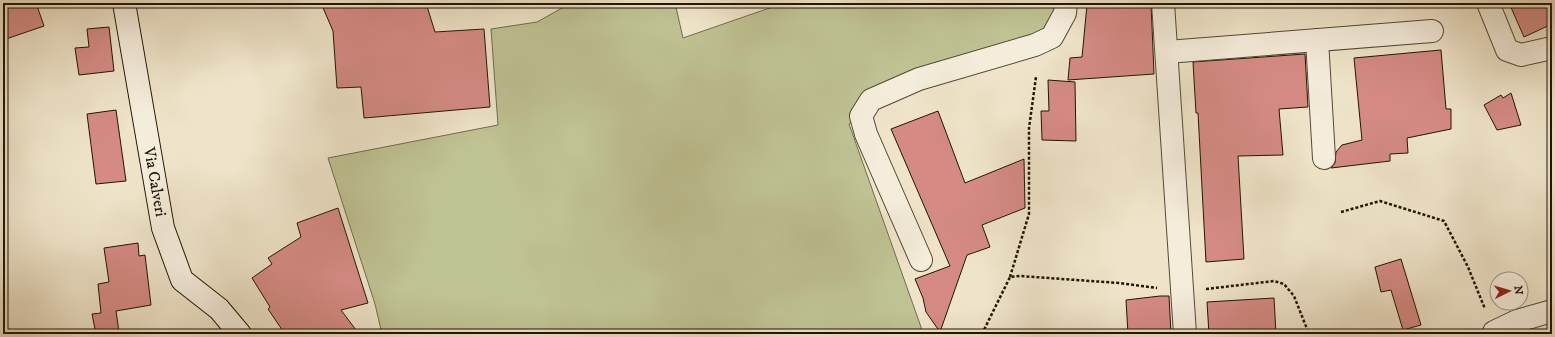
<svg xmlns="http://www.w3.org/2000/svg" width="1555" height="337" viewBox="0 0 1555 337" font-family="'IM FELL DW Pica',serif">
	<rect width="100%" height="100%" fill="#efe4c9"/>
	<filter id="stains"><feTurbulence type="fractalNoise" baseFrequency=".005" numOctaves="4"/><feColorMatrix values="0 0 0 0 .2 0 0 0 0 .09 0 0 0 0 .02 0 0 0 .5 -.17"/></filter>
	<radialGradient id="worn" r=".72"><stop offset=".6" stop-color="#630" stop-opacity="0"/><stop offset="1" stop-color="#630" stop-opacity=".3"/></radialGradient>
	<path fill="#bfc293" stroke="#706c4c" d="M571 3H675L683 38 784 3H1066L1052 37 919 79 849 124 921 327V334H382L375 304 328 158 498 125 491 29 537 22Z"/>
	<g fill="#d58b84" stroke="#201505">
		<path d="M3 3H36L44 26 3 40Z"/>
		<path d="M321 3H426L435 32 484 29 490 107 364 118 361 87 337 88 333 31Z"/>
		<path d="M1115 3H1151L1154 74 1068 80 1070 58 1082 57 1087 5 1115 7Z"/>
		<path d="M1509 3H1552V24L1524 37Z"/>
		<path d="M109 27 114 71 79 75 75 48 89 47 87 29Z"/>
		<path d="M1441 50 1446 109H1451V129L1407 138 1408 153 1390 154V161L1331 168 1335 163 1336 152 1342 145 1362 140 1354 58Z"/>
		<path d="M1305 54 1308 107 1279 109 1283 155 1238 156 1244 259 1206 262 1198 113H1196L1193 62Z"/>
		<path d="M1048 80 1075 82 1076 141 1042 140 1041 111H1049Z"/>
		<path d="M1511 93 1521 125 1497 130 1484 105 1501 95 1503 98Z"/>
		<path d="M116 110 126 181 96 184 87 114Z"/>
		<path d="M938 111 965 183 1024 159 1025 208 982 225 990 247 967 255 940 332 926 312 923 298 915 279 950 266 891 129Z"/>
		<path d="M338 208 368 303 341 310 359 334H285L268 309 270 307 252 278 272 264 268 258 301 237 297 223Z"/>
		<path d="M138 243 139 256 145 255 151 305 116 311 119 332 96 334 92 314 101 313 98 284 109 282 104 248Z"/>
		<path d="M1401 259 1421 325 1403 330 1391 290 1381 292 1375 267Z"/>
		<path d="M1160 296H1169L1171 334H1128L1126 300Z"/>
		<path d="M1274 298 1276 334H1209L1207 302Z"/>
	</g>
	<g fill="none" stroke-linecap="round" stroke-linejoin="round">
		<g stroke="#544936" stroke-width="24">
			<g id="street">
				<path d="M1163 3 1185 334"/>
				<path d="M1488 3 1507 50 1521 55 1552 48"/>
				<path d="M1317 40 1324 158"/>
				<path d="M1167 52 1432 31"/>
				<path d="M921 260 866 134 861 116 871 100 919 79 1035 45 1052 37 1065 13 1066 3"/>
				<path d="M1495 334 1494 332 1517 321 1552 311"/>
			</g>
		</g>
		<g stroke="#201505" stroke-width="24">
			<path id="secondary" d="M124 3 163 228 182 280 219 309 240 334"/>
		</g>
		<g stroke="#201505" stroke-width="2.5" stroke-dasharray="3 2" stroke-linecap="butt">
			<path d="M1341 212 1380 201 1444 221 1468 267 1485 309"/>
			<path d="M1010 277 1029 214V128L1036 77"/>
			<path d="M1206 289 1274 281 1284 284 1294 296 1309 334"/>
			<path d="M982 334 1010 277 1020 276 1119 283 1157 288"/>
		</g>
		<use href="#street" stroke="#f5eddc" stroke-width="22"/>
		<use href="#secondary" stroke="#f5eddc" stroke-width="22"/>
	</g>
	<g text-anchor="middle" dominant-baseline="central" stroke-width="3" stroke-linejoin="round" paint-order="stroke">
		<g font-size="16" fill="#201505" stroke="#f5eddc">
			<text transform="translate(155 182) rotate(80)">Via Calveri</text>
		</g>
	</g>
	<rect width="1555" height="337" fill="none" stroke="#efe4c9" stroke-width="16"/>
	<rect x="4" y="4" width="1547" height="329" fill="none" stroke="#201505" stroke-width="2"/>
	<rect x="8" y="8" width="1539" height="321" fill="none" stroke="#201505"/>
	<g transform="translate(1509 291) rotate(85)"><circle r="19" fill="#f5eddc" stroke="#a09786"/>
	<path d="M0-3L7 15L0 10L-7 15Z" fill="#8f2418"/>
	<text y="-6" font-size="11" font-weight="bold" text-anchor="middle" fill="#201505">N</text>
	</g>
	<rect width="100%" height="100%" filter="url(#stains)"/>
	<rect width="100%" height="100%" fill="url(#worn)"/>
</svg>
